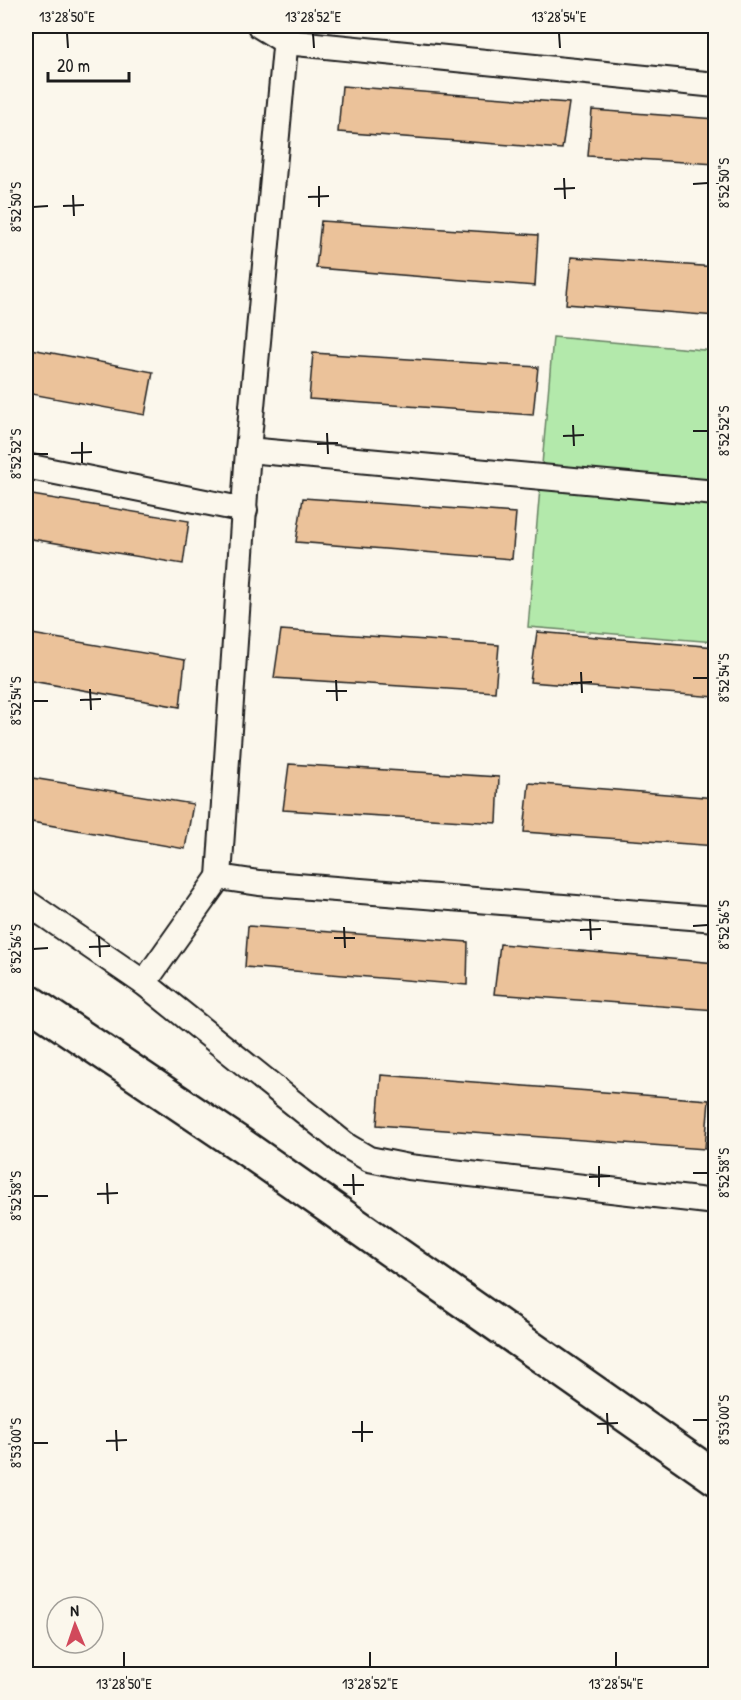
<svg xmlns="http://www.w3.org/2000/svg" width="741" height="1700" viewBox="0 0 741 1700" font-family="'Patrick Hand',sans-serif">
	<rect width="100%" height="100%" fill="#fbf7ec"/>
	<filter id="ink" filterUnits="userSpaceOnUse"><feTurbulence type="fractalNoise" baseFrequency=".0167" numOctaves="2"/><feDisplacementMap in="SourceGraphic" scale="12" xChannelSelector="R" yChannelSelector="G"/><feConvolveMatrix kernelMatrix="1 2 1 2 8 2 1 2 1" color-interpolation-filters="sRGB"/></filter>
	<g filter="url(#ink)">
		<path fill="#b3e9ab" stroke="#688264" stroke-width="1.5" d="M553 337 715 351V642L528 627Z"/>
		<g fill="#ebc29a" stroke="#1c1c1c" stroke-width="1.5">
			<path d="M342 86 569 103 562 149 338 132Z"/>
			<path d="M592 110 716 119V164L588 156Z"/>
			<path d="M321 221 538 235 535 286 316 268Z"/>
			<path d="M571 257 716 267V316L566 304Z"/>
			<path d="M26 348 153 372 145 415 26 393Z"/>
			<path d="M313 353 538 367 533 415 309 399Z"/>
			<path d="M26 494 189 521 183 564 26 538Z"/>
			<path d="M303 498 516 513 512 559 296 542Z"/>
			<path d="M281 630 499 645 495 692 274 678Z"/>
			<path d="M537 632 716 647V697L530 682Z"/>
			<path d="M26 633 185 660 180 707 26 680Z"/>
			<path d="M289 764 499 777 497 823 283 810Z"/>
			<path d="M26 777 193 804 185 849 26 821Z"/>
			<path d="M529 783 716 798V846L524 832Z"/>
			<path d="M248 926 468 942 467 985 245 967Z"/>
			<path d="M500 944 716 963V1010L494 994Z"/>
			<path d="M381 1075 709 1100 705 1149 377 1125Z"/>
		</g>
		<g fill="none" stroke-linecap="round" stroke-linejoin="round">
			<g stroke="#1c1c1c" stroke-width="28">
				<g id="street">
					<path d="M260 26 286 42 716 85"/>
					<path d="M287 26 248 450 219 877 259 883 716 919"/>
					<path d="M248 450 716 493"/>
					<path d="M26 466 245 510"/>
					<path d="M26 902 144 983 219 877"/>
					<path d="M144 983 347 1146 369 1159 409 1167 716 1202"/>
				</g>
			</g>
			<g stroke="#1c1c1c" stroke-width="38">
				<path id="secondary" d="M26 1000 244 1147 716 1478"/>
			</g>
			<use href="#street" stroke="#fbf7ec" stroke-width="24"/>
			<use href="#secondary" stroke="#fbf7ec" stroke-width="33"/>
		</g>
	</g>
	<path fill="none" stroke="#1c1c1c" stroke-width="2" d="M67 33 68 48M313 33 314 48M559 33 560 48M564 178 565 199M693 184 708 183M319 186V207M554 189 575 188M73 195 74 216M308 197 329 196M63 206 84 205M33 207 48 206M573 425 574 446M693 431H708M327 433 328 454M563 436 584 435M82 442V463M317 444 338 443M71 453 92 452M33 454H48M581 672 582 693M693 678H708M336 680 337 701M571 683 592 682M90 689 91 710M326 691H347M80 700 101 699M33 701H48M590 919 591 940M693 926 708 925M344 927 345 948M580 930 601 929M99 936 100 957M334 938H355M89 947 110 946M33 949 48 948M599 1166V1187M693 1173H708M353 1174 354 1195M589 1177 610 1176M107 1183 108 1204M343 1185H364M97 1194 118 1193M33 1196H48M607 1413 608 1434M693 1420H708M362 1421V1442M597 1424 618 1423M116 1430 117 1451M352 1432H373M106 1441 127 1440M33 1443H48M124 1652V1667M370 1652V1667M616 1652V1667"/>
	<rect width="741" height="1700" fill="none" stroke="#fbf7ec" stroke-width="66"/>
	<g transform="translate(75 1625) rotate(358)"><circle r="28" fill="#fbf7ec" stroke="#a29f99" stroke-width="1.5"/>
	<path d="M0-4.5L10 22L0 15L-10 22Z" fill="#d1495b"/>
	<text y="-9" font-size="16" font-weight="bold" text-anchor="middle" fill="#1c1c1c">N</text>
	</g>
	<path d="M48 72v9h81v-9" fill="none" stroke="#1c1c1c" stroke-width="3"/>
	<text x="57" y="72" font-size="18" fill="#1c1c1c" stroke="#fbf7ec" stroke-width="4.5" paint-order="stroke">20 m</text>
	<rect x="33" y="33" width="675" height="1634" fill="none" stroke="#1c1c1c" stroke-width="2"/>
	<g font-size="15" text-anchor="middle" fill="#1c1c1c">
		<text x="67" y="22">13°28'50"E</text>
		<text x="313" y="22">13°28'52"E</text>
		<text x="559" y="22">13°28'54"E</text>
		<text transform="translate(724 183) rotate(-90)" y="5">8°52'50"S</text>
		<text transform="translate(16 207) rotate(-90)" y="5">8°52'50"S</text>
		<text transform="translate(724 431) rotate(-90)" y="5">8°52'52"S</text>
		<text transform="translate(16 454) rotate(-90)" y="5">8°52'52"S</text>
		<text transform="translate(724 678) rotate(-90)" y="5">8°52'54"S</text>
		<text transform="translate(16 701) rotate(-90)" y="5">8°52'54"S</text>
		<text transform="translate(724 925) rotate(-90)" y="5">8°52'56"S</text>
		<text transform="translate(16 949) rotate(-90)" y="5">8°52'56"S</text>
		<text transform="translate(724 1173) rotate(-90)" y="5">8°52'58"S</text>
		<text transform="translate(16 1196) rotate(-90)" y="5">8°52'58"S</text>
		<text transform="translate(724 1420) rotate(-90)" y="5">8°53'00"S</text>
		<text transform="translate(16 1443) rotate(-90)" y="5">8°53'00"S</text>
		<text x="124" y="1689">13°28'50"E</text>
		<text x="370" y="1689">13°28'52"E</text>
		<text x="616" y="1689">13°28'54"E</text>
	</g>
</svg>
